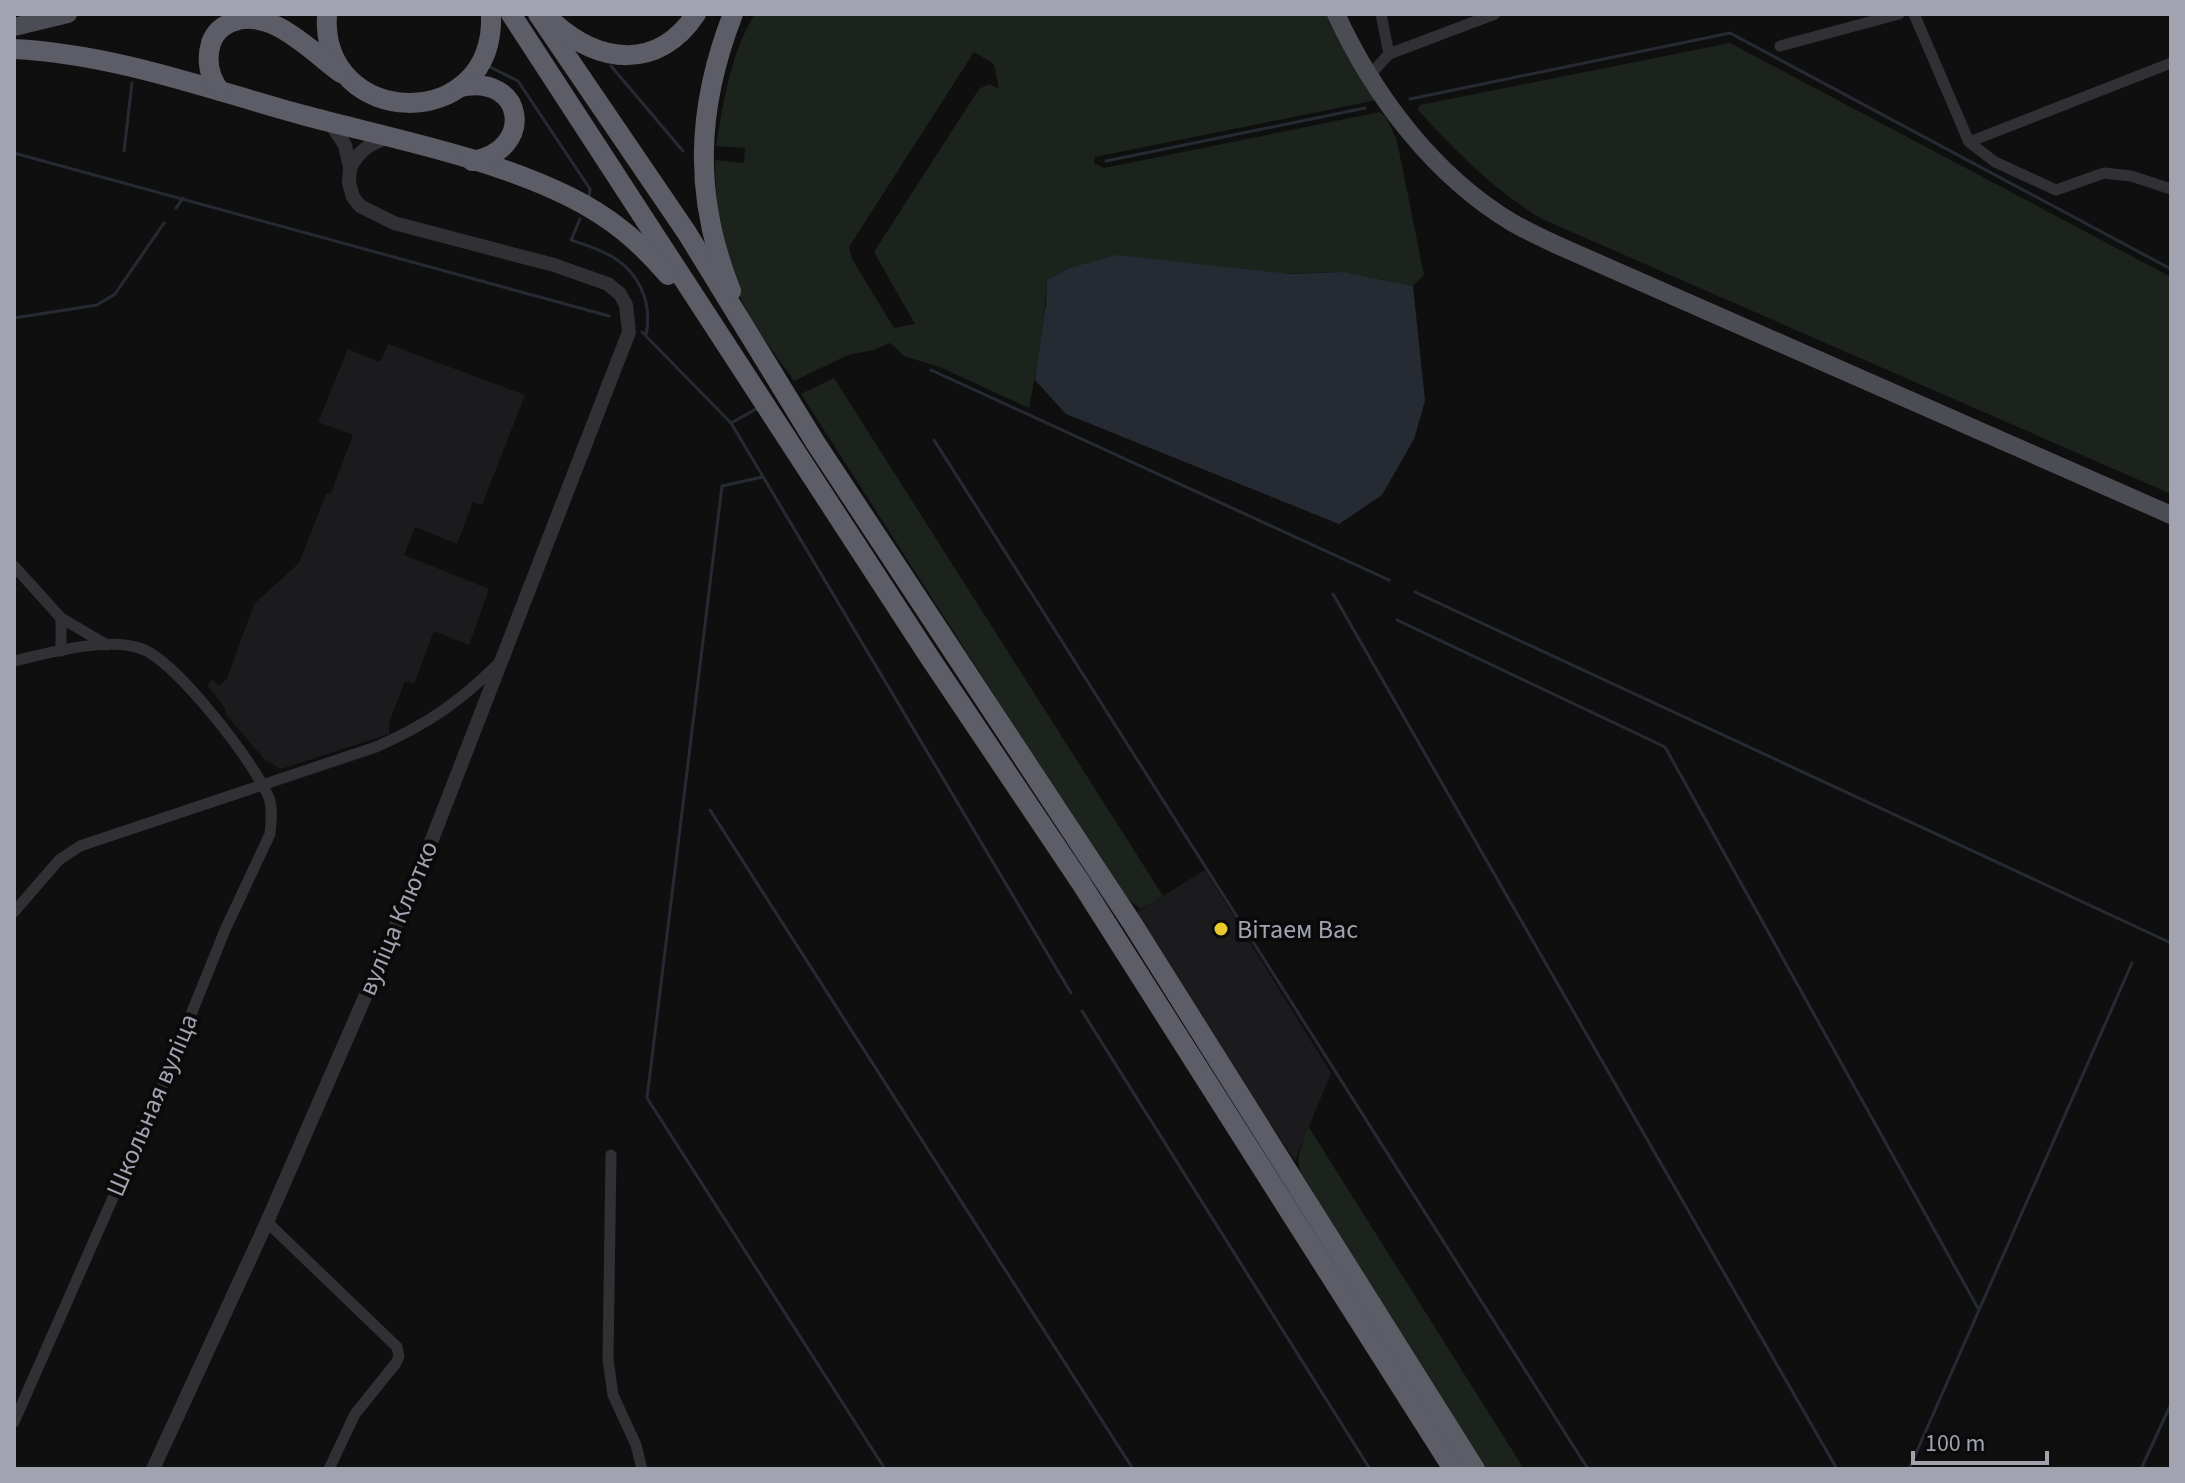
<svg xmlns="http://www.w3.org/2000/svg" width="2185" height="1483" viewBox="0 0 2185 1483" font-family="'Source Sans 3',sans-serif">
	<rect width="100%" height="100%" fill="#0f0f10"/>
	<g fill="#1b1b1d">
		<path d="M388 344 525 395 482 505 473 502 457 544 415 527 404 555 489 589 469 645 434 631 414 684 405 681 389 723V734L281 769 265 760 226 715 225 708 207 685 213 679 219 686 227 679 254 604 299 563 326 494 331 493 353 435 318 422 348 349 380 362Z"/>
		<path d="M1205 870 1331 1073 1295 1161 1132 915Z"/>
	</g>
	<g fill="#1c231d" fill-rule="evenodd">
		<path d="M755 14H1327L1377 100 1095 157 1094 163 1104 168 1380 112 1386 117 1397 141 1424 275 1413 286 1344 272 1047 280 1042 339 1029 408 942 368 904 356 890 343 873 350 848 355 794 381C777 356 756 331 743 304 721 260 716 208 715 160L744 163 745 148 716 146C724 100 730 54 755 14ZM974 52 994 64 999 89 989 84 979 89 874 252 915 324 894 328 852 259 849 247Z"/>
		<path d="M1730 43 2171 277V494L1542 219C1494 190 1456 152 1418 110L1420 105Z"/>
		<path d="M834 378 1163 896 1141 909 1124 897 801 394Z"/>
		<path d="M1308 1126 1524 1469H1482L1300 1171 1298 1158Z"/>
	</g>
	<path fill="#262b33" d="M1117 255 1290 274 1344 272 1413 286 1425 401 1414 439 1382 495 1339 524 1066 414 1035 380 1046 304 1047 280 1070 268Z"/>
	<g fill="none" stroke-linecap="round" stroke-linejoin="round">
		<g stroke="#262b33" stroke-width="3">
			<path d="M611 66 683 151"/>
			<path d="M490 67 518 81 590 189 589 199"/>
			<path d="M1410 99 1730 33 2171 269"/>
			<path d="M124 151 132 83"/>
			<path d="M14 153 609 316"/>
			<path d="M1106 161 1365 108"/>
			<path d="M176 208 183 198"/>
			<path d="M580 219 571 240C583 244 596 248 607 254 638 269 653 302 646 335"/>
			<path d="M14 318 97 305 115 294 164 223"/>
			<path d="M642 332 731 423 1071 993"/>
			<path d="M931 370 1389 580"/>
			<path d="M731 423 758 408"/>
			<path d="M934 440 1588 1469"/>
			<path d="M762 477 722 486 647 1098 885 1469"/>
			<path d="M1415 592 2171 943"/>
			<path d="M1333 594 1837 1469"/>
			<path d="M1397 620 1665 747 1979 1310"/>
			<path d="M710 810 1133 1469"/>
			<path d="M1082 1011 1370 1469"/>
			<path d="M1909 1469 2132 963"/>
			<path d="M2141 1469 2171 1404"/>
		</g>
		<g stroke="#303035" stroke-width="11">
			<path d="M1381 14 1389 54"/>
			<path d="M1914 14 1969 142 1995 162 2056 190 2104 173 2131 176 2171 189"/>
			<path d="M1780 46 1899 14"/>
			<path d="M1369 76 1389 54 1495 14"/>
			<path d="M1969 142 2171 63"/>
			<path d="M14 566 61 618 107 645"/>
			<path d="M61 651V618"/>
			<path d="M14 661C48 653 108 636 142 649 176 661 255 763 269 798 273 809 271 822 270 834L225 930 161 1089 14 1422"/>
			<path d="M14 912 59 860 80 846 376 747C428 724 458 703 498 664"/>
			<path d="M611 1155 608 1359 613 1395 636 1445 642 1469"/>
			<path d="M267 1222 397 1347 399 1356 396 1363 355 1414 329 1469"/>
		</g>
		<g stroke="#303035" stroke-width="14">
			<path d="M350 168C358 152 372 141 389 138"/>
			<path d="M153 1469 267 1222 419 873 629 332 626 305 620 294 608 284 554 265 394 223 360 206 353 197 349 183 350 168 345 145 329 121"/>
		</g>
		<g stroke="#4c4d54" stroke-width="18">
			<path d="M1336 14C1374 96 1434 176 1513 223 1527 231 1542 238 1557 245L2171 515"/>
			<path d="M14 27 68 14"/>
		</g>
		<g stroke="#5c5d66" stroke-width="20">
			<path d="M327 14C319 129 496 136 491 14"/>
			<path d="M511 14 928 655 1081 883 1453 1469"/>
			<path d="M538 14 687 233 815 442 1132 923 1475 1469"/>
			<path d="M553 22C599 64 658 71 696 14"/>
			<path d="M14 49C114 54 208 89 303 115 389 138 490 157 570 197 610 217 639 241 668 275"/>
			<path d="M460 87C526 73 535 151 472 161"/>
			<path d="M220 91C209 77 206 60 211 43 215 32 221 27 232 22 270 6 312 52 341 73"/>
			<path d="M731 291C693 196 696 109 733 14"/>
		</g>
	</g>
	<circle fill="#e9ca2e" stroke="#0a0a0b" stroke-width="3" cx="1221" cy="929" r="8"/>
	<g text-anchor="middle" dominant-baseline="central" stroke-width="8" stroke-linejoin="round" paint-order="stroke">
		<g font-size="26" fill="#a1a3b1" stroke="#0a0a0b">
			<text transform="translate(398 918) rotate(-67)">вуліца Клютко</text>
			<text transform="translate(152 1105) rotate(-67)">Школьная вуліца</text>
		</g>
		<g font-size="26" fill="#a1a3b1" stroke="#0a0a0b" text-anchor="start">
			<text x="1237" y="929">Вітаем Вас</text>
		</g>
	</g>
	<rect width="2185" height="1483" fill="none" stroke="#a1a3b1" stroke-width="32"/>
	<path d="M1913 1451v12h134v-12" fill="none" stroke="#a1a3b1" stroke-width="4"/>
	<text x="1925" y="1451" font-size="24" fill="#a1a3b1" stroke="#0a0a0b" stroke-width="6" paint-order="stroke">100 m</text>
</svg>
